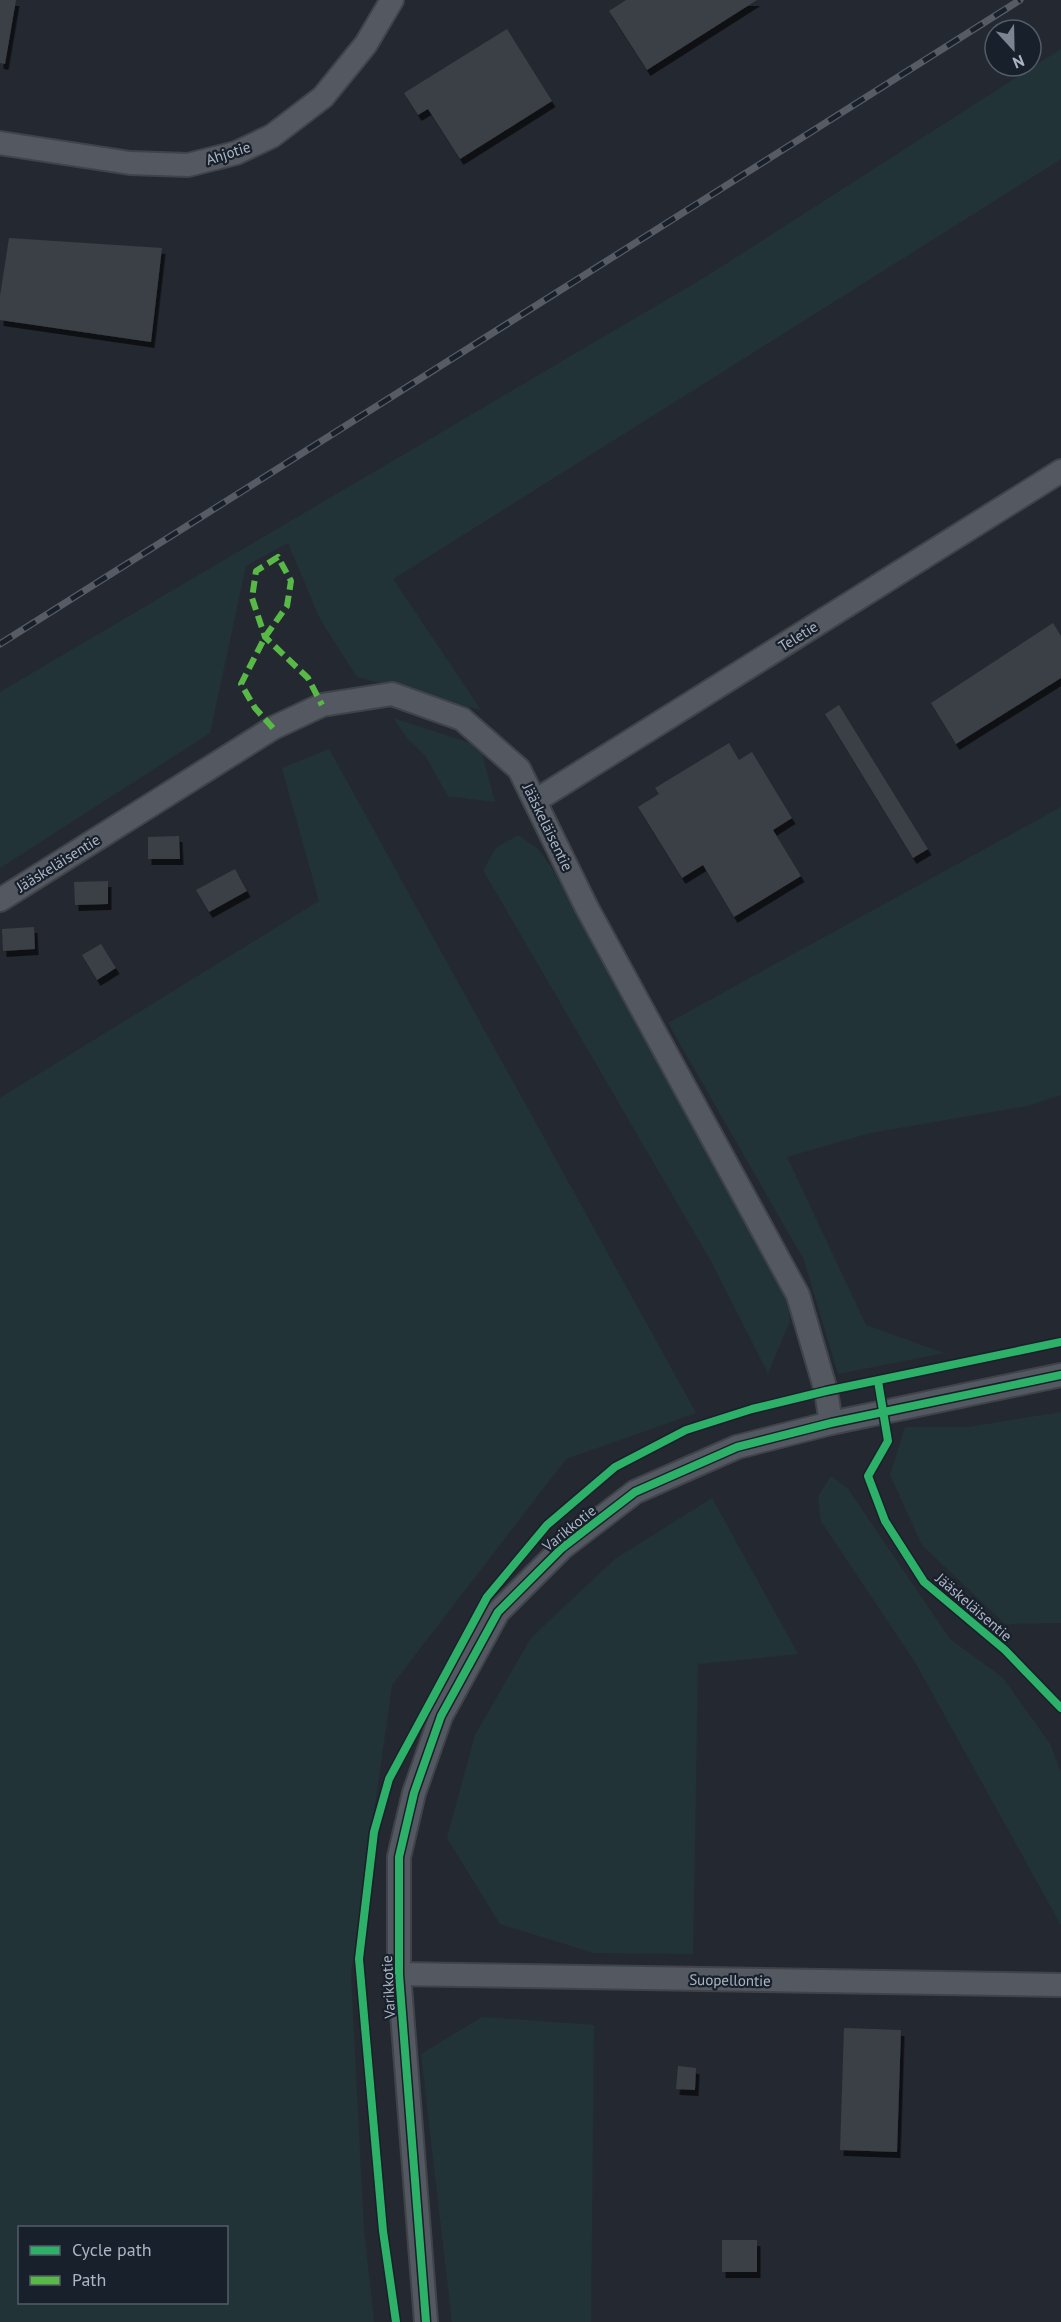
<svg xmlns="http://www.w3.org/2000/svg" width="1061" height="2322" viewBox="0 0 1061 2322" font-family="'PT Sans',sans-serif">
	<defs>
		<filter id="shadow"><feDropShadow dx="3.5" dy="6" stdDeviation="0" flood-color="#0009"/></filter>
	</defs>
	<rect width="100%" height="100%" fill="#242931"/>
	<g fill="#213336" fill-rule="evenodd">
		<path d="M1061 49V159L393 579 481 710 357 677 320 619 288 543 246 566 210 733 0 868V692L707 276Z"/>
		<path d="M393 718 470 743 482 754 495 802 448 796 425 755 408 739Z"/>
		<path d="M329 749 696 1413 566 1459 392 1685 351 1974 364 2230 374 2322H0V1098L319 901 282 768ZM20 2228H226V2302H20Z"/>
		<path d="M1061 807V1095L1027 1106 870 1133 787 1157 866 1325 944 1353 838 1374 804 1260 668 1023Z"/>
		<path d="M518 835 537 848 552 868 784 1273 790 1321 768 1373 711 1261 483 870 496 848Z"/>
		<path d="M1061 1412V1623L1005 1624 922 1545 890 1475 905 1427H968Z"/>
		<path d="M831 1476 848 1489 950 1639 1003 1678 1050 1744 1061 1772V1925L915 1662 821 1521 818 1496Z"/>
		<path d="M712 1498 798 1654 698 1664 693 1954 594 1953 500 1924 447 1838 475 1735 531 1638 615 1559Z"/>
		<path d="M482 2017 594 2025 591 2322H452L421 2054Z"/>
	</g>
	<g fill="#3b3f46" filter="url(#shadow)">
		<path d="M0 0H16L5 64 0 63Z"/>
		<path d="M626 0H757L647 70 609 11Z"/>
		<path d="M507 29 552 101 460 159 428 109 418 115 404 93Z"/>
		<path d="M9 238 162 248 151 342 0 320V296Z"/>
		<path d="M1053 623 1061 636V678L956 744 931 703Z"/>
		<path d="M839 705 928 849 913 858 825 714Z"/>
		<path d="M729 743 739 760 752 752 792 818 773 830 801 876 734 917 703 865 682 878 638 807 659 794 655 788Z"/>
		<path d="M179 836 180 859H148V837Z"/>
		<path d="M235 869 247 891 209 912 196 890Z"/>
		<path d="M108 881V904L75 905 74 882Z"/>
		<path d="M34 927 35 949 3 951 2 929Z"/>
		<path d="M101 944 116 968 97 980 82 955Z"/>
		<path d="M844 2028 901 2030 897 2152 840 2150Z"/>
		<path d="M678 2066 696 2068 695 2090 676 2089Z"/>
		<rect x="722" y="2240" width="35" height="32"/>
	</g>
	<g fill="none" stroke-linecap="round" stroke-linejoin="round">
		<g stroke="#40444a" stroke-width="26">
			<g id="street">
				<path d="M0 143 130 163 188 165 236 153 272 136 323 97 366 44 392 0"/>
				<path d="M535 801 1061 471"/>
				<path d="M0 900 273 728 322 705 392 694 462 719 519 769 587 908 798 1295 826 1391 831 1423"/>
				<path d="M399 1974 1061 1985"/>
				<path d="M426 2322 399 1974V1857L414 1793 441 1716 498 1612 562 1548 635 1492 737 1447 831 1423 1061 1375"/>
			</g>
		</g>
		<use href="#street" stroke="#545860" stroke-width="22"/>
		<g stroke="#575b63" stroke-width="7">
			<path id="rail" d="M0 644 1020 0"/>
		</g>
		<use href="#rail" stroke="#18202b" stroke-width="4.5" stroke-dasharray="14" stroke-linecap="butt"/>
		<path stroke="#58b947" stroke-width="6" stroke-dasharray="12 6" stroke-linecap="butt" d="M273 728 255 708 241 684 265 637 287 606 291 581 278 557 256 571 252 598 265 637 308 678 322 705"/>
		<g stroke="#18202b" stroke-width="11">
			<g id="cycleway">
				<path d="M878 1381 888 1441 868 1476 885 1521 924 1582 1005 1650 1061 1708"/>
				<path d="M396 2322 383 2231 359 1959 374 1832 389 1779 487 1597 547 1525 615 1467 686 1430 752 1409 826 1391 1061 1342"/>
				<path d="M426 2322 399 1974V1857L414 1793 441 1716 498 1612 562 1548 635 1492 737 1447 831 1423 1061 1375"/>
			</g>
		</g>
		<use href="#cycleway" stroke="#2db169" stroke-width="8"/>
	</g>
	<g text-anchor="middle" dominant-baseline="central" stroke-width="4.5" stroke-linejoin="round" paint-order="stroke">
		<g font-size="15" fill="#acb5c4" stroke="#18202b">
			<text transform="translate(228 153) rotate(-18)">Ahjotie</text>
			<text transform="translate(798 636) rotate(-32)">Teletie</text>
			<text transform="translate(548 827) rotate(64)">Jääskeläisentie</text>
			<text transform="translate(58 863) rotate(-32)">Jääskeläisentie</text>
			<text transform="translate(569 1528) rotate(-39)">Varikkotie</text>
			<text transform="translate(974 1607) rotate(41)">Jääskeläisentie</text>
			<text transform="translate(730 1980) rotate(1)">Suopellontie</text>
			<text transform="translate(388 1987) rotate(-93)">Varikkotie</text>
		</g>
	</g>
	<rect x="18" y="2226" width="210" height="78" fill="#18202b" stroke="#535c68" stroke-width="1.5"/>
	<rect x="30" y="2246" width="30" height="9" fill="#2db169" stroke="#535c68" stroke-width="1.5"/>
	<text x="72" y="2256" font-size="18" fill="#acb5c4">Cycle path</text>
	<rect x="30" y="2276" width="30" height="9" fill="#58b947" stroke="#535c68" stroke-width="1.5"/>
	<text x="72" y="2286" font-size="18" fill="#acb5c4">Path</text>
	<g transform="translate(1013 48) rotate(158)"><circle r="28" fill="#18202b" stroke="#535c68" stroke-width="1.5"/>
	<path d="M0-4.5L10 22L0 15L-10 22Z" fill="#7c8491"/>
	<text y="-9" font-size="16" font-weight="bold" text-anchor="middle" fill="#acb5c4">N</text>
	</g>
</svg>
